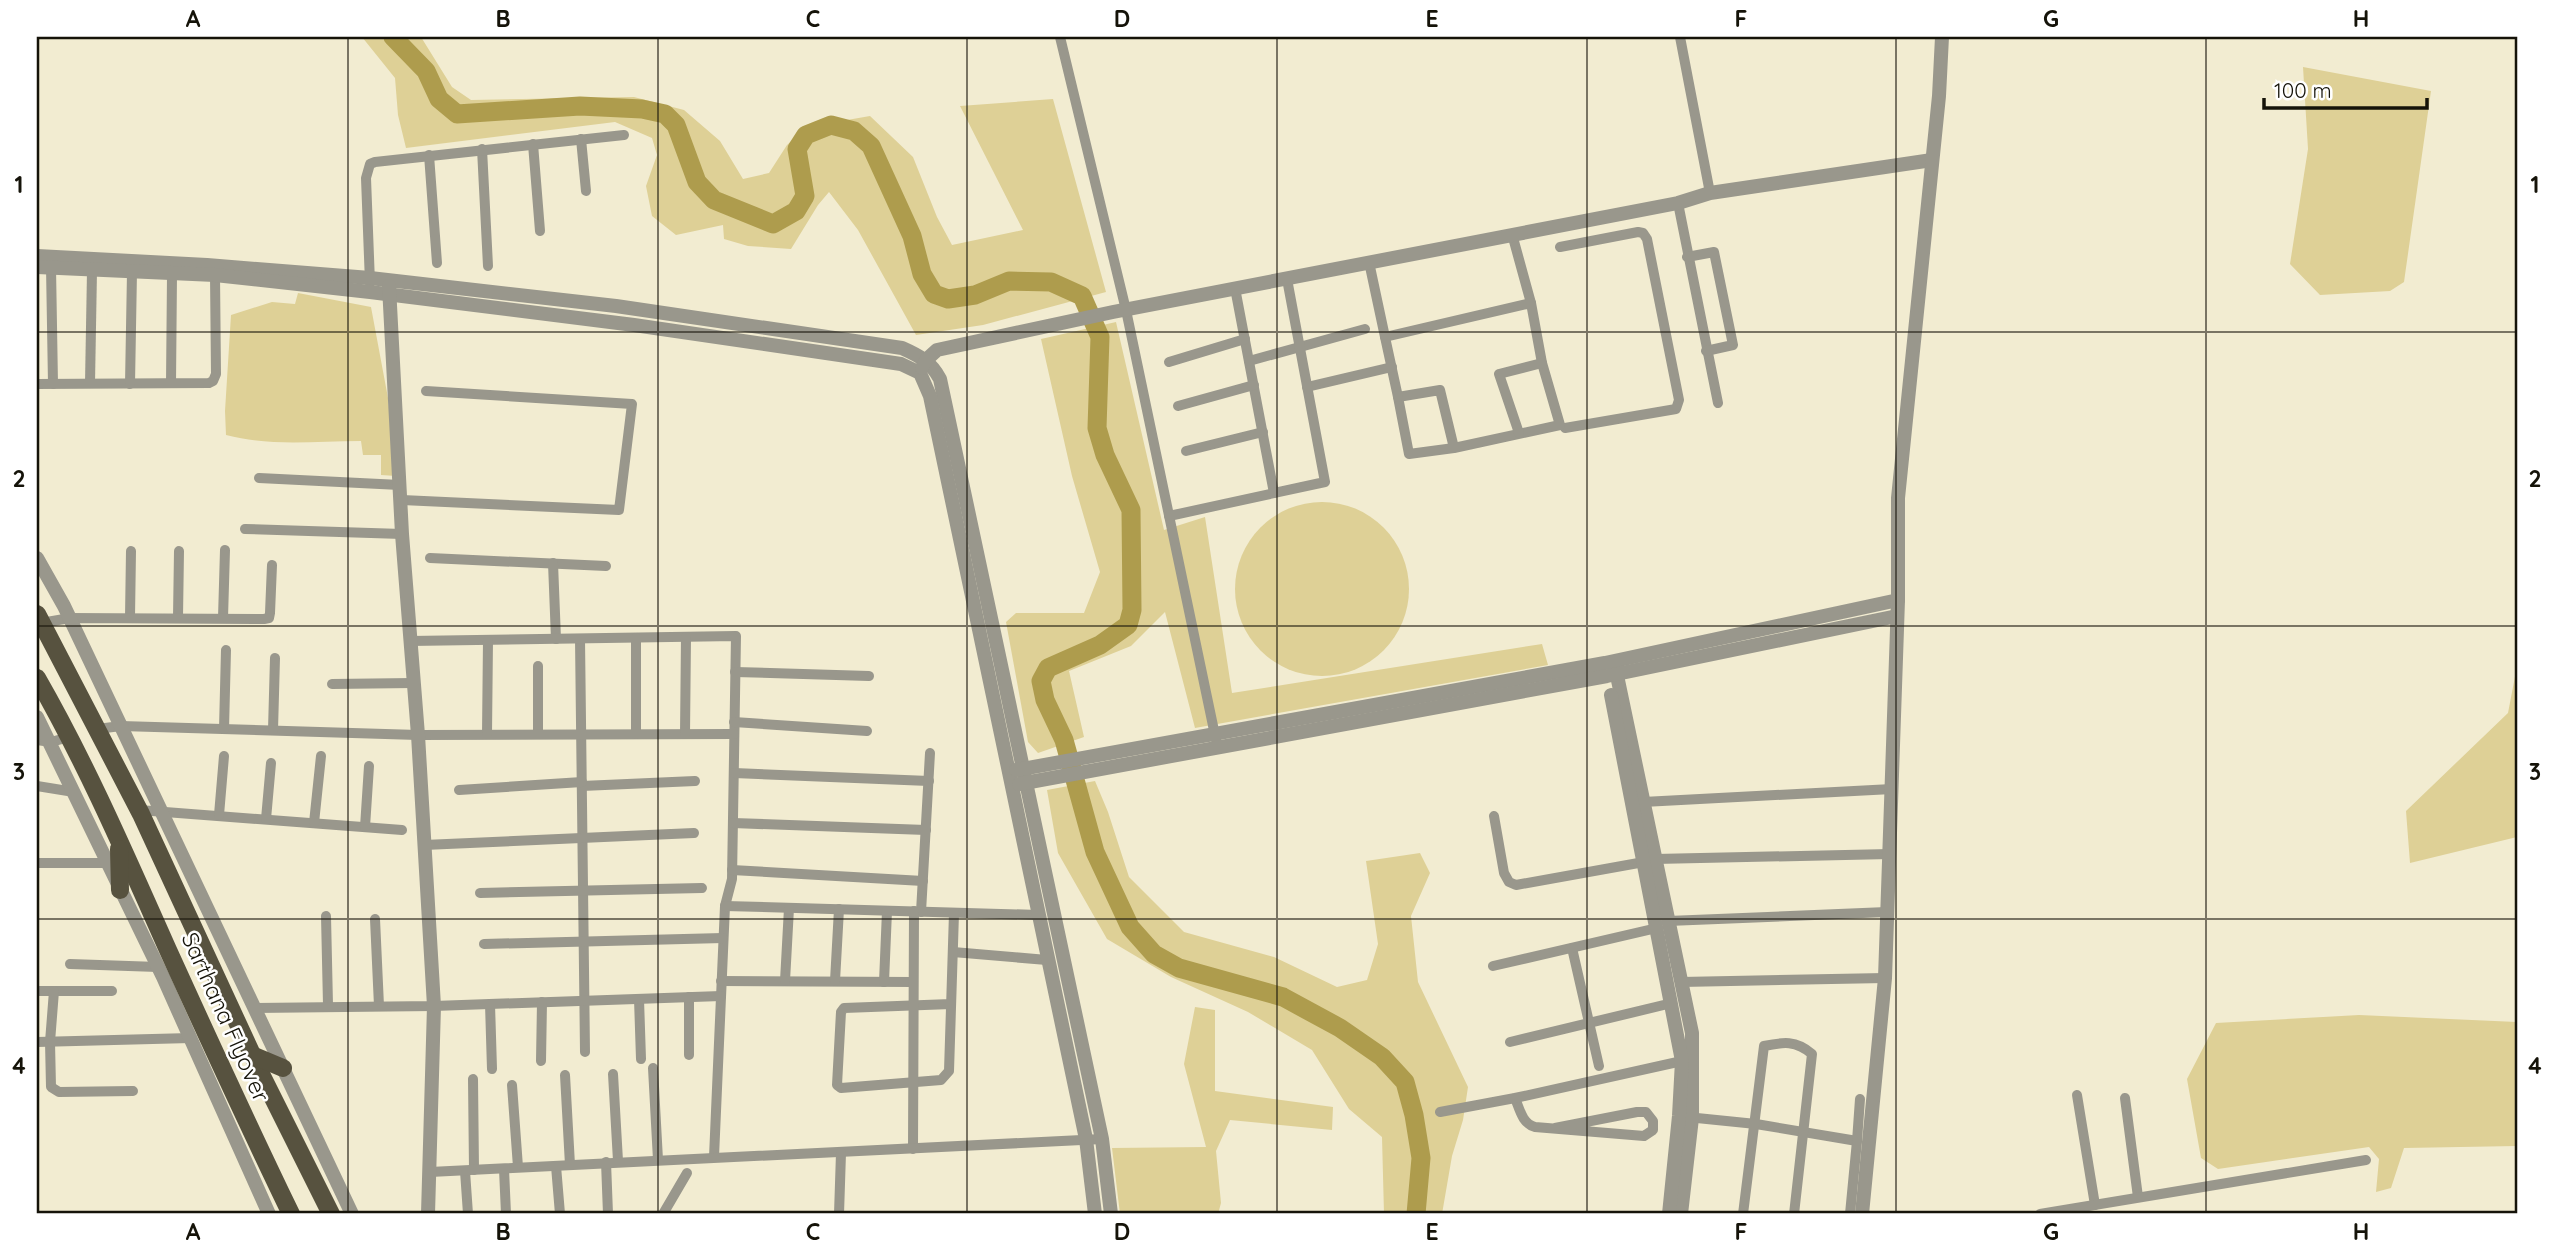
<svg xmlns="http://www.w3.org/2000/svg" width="2554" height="1251" viewBox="0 0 2554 1251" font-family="Quicksand,sans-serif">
	<rect width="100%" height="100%" fill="#f2ecd1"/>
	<g fill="#ded096">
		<path d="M362 37H421L452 87 471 100 634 97 684 110 720 141 743 179 769 173 787 145 807 127 870 116 913 157 937 217 952 245 1023 230 960 106 1053 99 1106 292 983 325 916 335 858 230 829 192 818 205 791 249 748 246 724 239 723 225 676 235 652 216 646 186 657 155 652 138 615 122 406 148 398 115 395 78Z"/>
		<path d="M2303 67 2431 91 2404 282 2390 291 2320 295 2290 264 2308 149Z"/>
		<path d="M298 293 371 307 388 398 396 476 381 475V455H363L361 441C314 441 272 447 226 435L225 411 231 315 272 302 295 304Z"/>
		<path d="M1116 322 1164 530 1205 517 1232 693 1542 644 1548 665 1195 728 1165 612 1131 646 1069 671 1084 737 1038 753 1028 742 1006 622 1016 613H1084L1100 572 1072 476 1041 339Z"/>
		<circle cx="1322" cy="589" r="87"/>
		<path d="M2517 666V837L2410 863 2406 811 2508 713Z"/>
		<path d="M1095 781 1108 812 1129 877 1184 932 1274 957 1337 987 1367 980 1378 944 1366 861 1420 853 1430 873 1411 916 1418 982 1468 1087 1463 1120 1452 1156 1442 1214H1384L1382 1137 1349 1109 1312 1050 1248 1012 1171 977 1107 939 1058 853 1047 790Z"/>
		<path d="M1195 1007 1215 1010V1091L1333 1107 1332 1130 1230 1120 1216 1151 1221 1203 1218 1214H1120L1112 1148 1206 1147 1184 1064Z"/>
		<path d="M2359 1015 2517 1022V1146L2404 1148 2391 1188 2376 1192 2379 1159 2369 1147 2218 1169 2201 1158 2187 1079 2216 1023Z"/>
	</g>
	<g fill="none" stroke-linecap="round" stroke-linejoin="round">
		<path stroke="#ae9c4d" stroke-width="19" d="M393 37 426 71 439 99 457 114 580 106 642 109 665 114 676 125 697 182 714 200 773 224 796 211 805 196 797 149 806 135 831 125 854 131 871 146 912 236 922 274 934 294 948 299 975 295 1009 281 1051 282 1082 296 1100 337 1097 428 1105 455 1131 510 1132 610 1128 625 1100 645 1048 668 1041 681 1045 700 1064 740 1095 852 1130 927 1154 954 1179 968 1283 997 1340 1028 1382 1057 1405 1082 1414 1115 1421 1158 1416 1214"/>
		<g stroke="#99978c" stroke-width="10">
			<path d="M1060 37 1126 310 1216 740"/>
			<path d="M1680 37 1710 193"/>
			<path d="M581 139 586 191"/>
			<path d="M533 144 540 231"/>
			<path d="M482 149 488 266"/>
			<path d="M429 155 437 263"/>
			<path d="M1678 203 1718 403"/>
			<path d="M1512 234 1531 303"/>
			<path d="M1560 247 1638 232 1643 233 1647 239 1679 400 1676 409 1565 428"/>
			<path d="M1687 257 1714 252 1733 345 1706 351"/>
			<path d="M1369 262 1385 337 1531 303 1542 363 1560 425 1454 448 1409 454 1398 397 1440 390 1454 448"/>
			<path d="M51 267 53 384"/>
			<path d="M370 283 366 178 370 164 375 162 624 135"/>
			<path d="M1235 288 1274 493"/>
			<path d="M1385 337 1398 397"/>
			<path d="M1249 361 1365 329"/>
			<path d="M1169 362 1245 339"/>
			<path d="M90 383 92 271"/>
			<path d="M171 383 172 275"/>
			<path d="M37 384 209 383 213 381 216 374 215 275"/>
			<path d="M130 384 132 272"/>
			<path d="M1307 387 1392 367"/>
			<path d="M1178 406 1254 385"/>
			<path d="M1519 433 1499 374 1542 363"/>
			<path d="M1186 451 1263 432"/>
			<path d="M259 478 400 485"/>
			<path d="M402 500 619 510 632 404 426 391"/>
			<path d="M1169 516 1325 482 1287 279"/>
			<path d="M245 529 402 534"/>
			<path d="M430 558 606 566"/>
			<path d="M553 563 556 639"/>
			<path d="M130 617 131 551"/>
			<path d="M178 617 179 551"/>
			<path d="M223 618 225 550"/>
			<path d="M41 623 70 618 264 619 269 618 270 613 272 565"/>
			<path d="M580 639 585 1052"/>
			<path d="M410 641 736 636 732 879 725 906 714 1157"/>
			<path d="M538 666V734"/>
			<path d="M735 672 869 676"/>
			<path d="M332 684 413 683"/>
			<path d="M734 722 867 731"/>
			<path d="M97 729 121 726 418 735 734 734"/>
			<path d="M224 729 226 650"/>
			<path d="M273 730 275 658"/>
			<path d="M487 734 488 640"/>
			<path d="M636 734V638"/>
			<path d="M685 734 686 637"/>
			<path d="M37 740 51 742 69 737"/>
			<path d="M734 773 929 781"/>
			<path d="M37 786 74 792"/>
			<path d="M582 786 695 781"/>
			<path d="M459 790 582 782"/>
			<path d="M1643 802 1892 789"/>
			<path d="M139 810 402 830"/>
			<path d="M219 815 224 756"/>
			<path d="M1494 816 1504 873 1509 882 1516 885 1644 862"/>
			<path d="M266 819 271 763"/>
			<path d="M314 823 321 756"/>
			<path d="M733 823 926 830"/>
			<path d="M365 827 369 766"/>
			<path d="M424 845 694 833"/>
			<path d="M1655 859 1890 854"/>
			<path d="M37 863H106"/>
			<path d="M732 870 923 881"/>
			<path d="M480 893 702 888"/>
			<path d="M725 906 1038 915"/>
			<path d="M921 912 930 753"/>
			<path d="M326 916 328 1005"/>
			<path d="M375 919 379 1006"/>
			<path d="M1668 921 1887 912"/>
			<path d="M484 944 723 938"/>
			<path d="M1572 948 1599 1066"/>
			<path d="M953 952 1047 960"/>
			<path d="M70 964 158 967"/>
			<path d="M1493 966 1657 928"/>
			<path d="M721 981 913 982"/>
			<path d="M785 981 789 908"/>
			<path d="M835 981 839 909"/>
			<path d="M884 982 887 911"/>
			<path d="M1681 982 1885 978"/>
			<path d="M37 991H112"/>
			<path d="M54 991 50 1042 51 1087 59 1092 133 1091"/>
			<path d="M689 997V1055"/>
			<path d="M639 999 641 1059"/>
			<path d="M490 1004 492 1069"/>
			<path d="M951 1004 844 1008 841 1012 837 1085 841 1088 941 1080 949 1071 954 913"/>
			<path d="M255 1008 434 1006 721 996"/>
			<path d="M37 1042 191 1038"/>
			<path d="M1510 1042 1672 1003"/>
			<path d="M541 1061 542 1002"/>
			<path d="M653 1068 658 1160"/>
			<path d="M613 1074 618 1161"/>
			<path d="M565 1075 570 1165"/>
			<path d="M473 1079 474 1170"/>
			<path d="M512 1085 518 1167"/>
			<path d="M2077 1095 2095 1205"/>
			<path d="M1515 1098C1520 1110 1522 1123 1535 1127L1644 1136 1653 1130V1121L1646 1112H1637L1555 1128"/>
			<path d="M2125 1098 2138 1197"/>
			<path d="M1440 1112 1515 1098 1682 1061"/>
			<path d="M1687 1117 1756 1124 1857 1141 1850 1214"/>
			<path d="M1857 1141 1860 1099"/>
			<path d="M913 1149 914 911"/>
			<path d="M606 1162 608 1214"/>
			<path d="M556 1166 560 1214"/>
			<path d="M504 1169 506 1214"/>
			<path d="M465 1171 468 1214"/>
			<path d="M430 1172 1102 1139"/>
			<path d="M663 1214 687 1173"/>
			<path d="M839 1214 841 1153"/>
			<path d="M1743 1214 1764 1046C1783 1042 1796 1040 1812 1054L1794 1214"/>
			<path d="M2040 1214 2366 1160"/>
		</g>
		<g stroke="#99978c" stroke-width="14">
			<path d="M37 256 207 265 370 278 616 306 902 348C920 356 931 362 940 379L1102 1139 1111 1214"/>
			<path d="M37 267 215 275 370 292 634 325 901 364 920 373 930 396 1086 1139 1095 1214"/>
			<path d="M389 286 402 534 418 735 434 1006 428 1214"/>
			<path d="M922 368 926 360 937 350 1113 312 1678 203 1710 193 1932 160"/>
			<path d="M37 558 64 606 352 1214"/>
			<path d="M1615 666 1692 1033V1118L1681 1214"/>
			<path d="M1611 695 1682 1061 1679 1116 1669 1214"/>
			<path d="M37 717 163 977 269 1214"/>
			<path d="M1016 770 1605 663 1898 600"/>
			<path d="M1019 784 1607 676 1897 616"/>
			<path d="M1862 1214 1885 978 1898 600V498L1939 96 1942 37"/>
		</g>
		<g stroke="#57523f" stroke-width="18">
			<path d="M37 614 141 814 262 1076 331 1214"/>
			<path d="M37 678C87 765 127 858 168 950 208 1038 249 1127 291 1214"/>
			<path d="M119 849 120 890"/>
			<path d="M252 1055 283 1068"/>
		</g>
	</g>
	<path fill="none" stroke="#151309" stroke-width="2" stroke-opacity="0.55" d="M348 37V1214M658 37V1214M967 37V1214M1277 37V1214M1587 37V1214M1896 37V1214M2206 37V1214M37 332H2517M37 626H2517M37 919H2517"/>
	<g text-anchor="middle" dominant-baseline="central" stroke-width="5" stroke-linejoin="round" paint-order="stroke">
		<g font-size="23" fill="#151309" stroke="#fff">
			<text transform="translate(226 1017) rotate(66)">Sarthana Flyover</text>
		</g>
	</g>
	<rect width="2554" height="1251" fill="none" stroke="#ffffff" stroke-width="77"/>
	<path d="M2264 98v10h163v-10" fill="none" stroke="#151309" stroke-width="3.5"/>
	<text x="2274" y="98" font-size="21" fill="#151309" stroke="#ffffff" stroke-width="5" paint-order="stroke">100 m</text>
	<rect x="38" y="38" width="2478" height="1174" fill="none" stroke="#151309" stroke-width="2.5"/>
	<g font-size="23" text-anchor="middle" font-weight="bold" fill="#151309">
		<text x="193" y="27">A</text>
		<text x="503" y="27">B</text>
		<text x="813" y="27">C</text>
		<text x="1122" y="27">D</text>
		<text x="1432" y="27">E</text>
		<text x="1741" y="27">F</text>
		<text x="2051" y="27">G</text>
		<text x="2361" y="27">H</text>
		<text x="19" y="193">1</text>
		<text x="2535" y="193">1</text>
		<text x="19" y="487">2</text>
		<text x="2535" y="487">2</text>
		<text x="19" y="780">3</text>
		<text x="2535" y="780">3</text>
		<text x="19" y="1074">4</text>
		<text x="2535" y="1074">4</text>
		<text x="193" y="1240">A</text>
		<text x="503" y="1240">B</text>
		<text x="813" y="1240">C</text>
		<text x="1122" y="1240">D</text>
		<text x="1432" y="1240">E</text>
		<text x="1741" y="1240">F</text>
		<text x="2051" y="1240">G</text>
		<text x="2361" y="1240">H</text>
	</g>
</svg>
